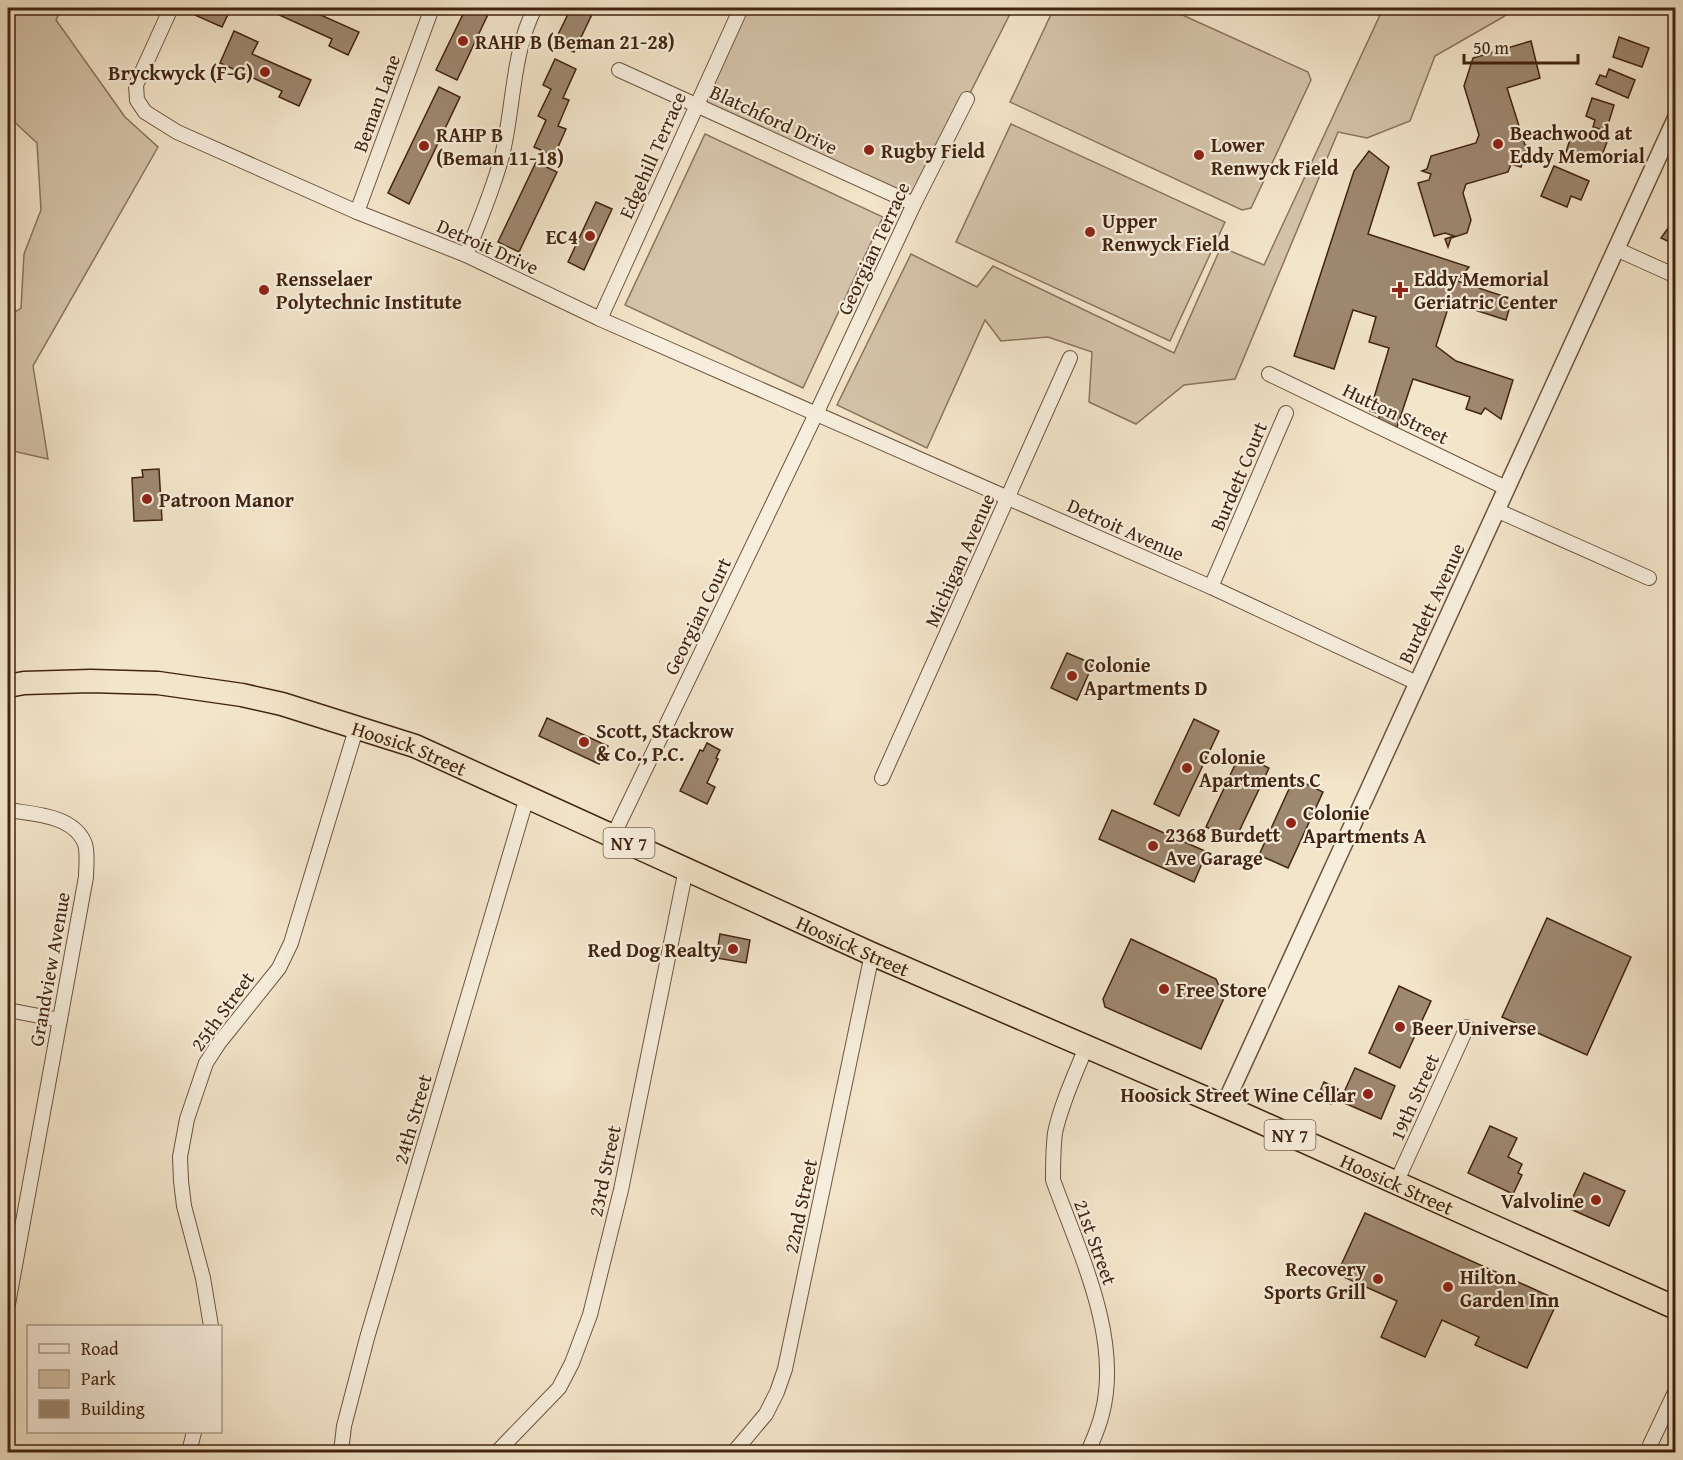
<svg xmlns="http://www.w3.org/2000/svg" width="1683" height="1460" viewBox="0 0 1683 1460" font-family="'Gentium Book Plus',serif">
	<rect width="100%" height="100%" fill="#f3e5ca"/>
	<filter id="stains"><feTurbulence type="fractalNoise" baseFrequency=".00333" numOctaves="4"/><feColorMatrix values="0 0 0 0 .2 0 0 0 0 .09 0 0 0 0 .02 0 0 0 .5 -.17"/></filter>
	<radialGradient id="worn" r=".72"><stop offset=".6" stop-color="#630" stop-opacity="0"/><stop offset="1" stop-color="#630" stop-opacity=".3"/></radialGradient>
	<g fill="#d5c4aa" stroke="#8c745c" stroke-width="1.5">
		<path d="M8 8H62L56 20 125 117 158 147 33 366 48 459 8 450V317L21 308 24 254 41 210 37 143 8 116Z"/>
		<path d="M741 8H1013L914 204 697 104Z"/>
		<path d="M1054 8H1167L1308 72 1311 80 1251 208 1242 210 1010 102Z"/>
		<path d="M1387 8H1515L1503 17 1435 56 1410 121 1367 138 1338 132 1235 379 1184 385 1136 424 1089 402 1092 352 1048 337 1001 341 985 320 927 448 837 405 911 254 977 287 993 266 1174 353 1221 247 1264 265 1380 15Z"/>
		<path d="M1011 124 1225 222 1170 341 956 242Z"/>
		<path d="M705 134 883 217 803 388 625 305Z"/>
	</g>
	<g fill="#9e8870" stroke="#42240f" stroke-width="1.5">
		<path d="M190 8H231L222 27 188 12Z"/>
		<path d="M280 8H305L359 32 348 55 329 46 332 39 277 14Z"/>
		<path d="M466 8H491L457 80 436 70Z"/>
		<path d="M571 8H595L574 52 554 43Z"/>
		<path d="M234 31 258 42 252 54 311 80 299 106 279 97 282 91 220 63Z"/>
		<path d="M1619 37 1649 48 1642 67 1613 57Z"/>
		<path d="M1531 41 1540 78 1507 88 1525 145 1528 146 1521 167 1511 164 1508 172 1466 184 1463 193 1471 220 1467 233 1451 238 1448 247 1445 239 1454 236 1445 233 1434 236 1418 183 1429 180 1431 174 1422 171 1427 169 1431 156 1476 143 1479 135 1464 86 1473 58Z"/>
		<path d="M555 59 576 69 563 98 569 100 558 126 566 129 554 156 534 147 546 120 538 116 551 89 543 85Z"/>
		<path d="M1609 69 1635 80 1628 98 1596 84 1600 75 1606 77Z"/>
		<path d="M439 87 460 97 409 204 388 193Z"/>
		<path d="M1592 98 1614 105 1606 131 1593 127 1595 120 1586 116Z"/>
		<path d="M1573 130 1607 142 1599 163 1566 152Z"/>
		<path d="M1369 151 1389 167 1368 234 1469 267 1457 281 1512 299 1506 320 1450 302 1436 346 1456 361 1513 380 1501 419 1485 408 1481 414 1466 409 1470 397 1413 379 1397 427 1378 421 1380 414 1370 411 1389 348 1369 342 1376 317 1353 310 1334 369 1294 356 1354 171Z"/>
		<path d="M536 162 557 172 519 252 498 242Z"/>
		<path d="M1554 166 1589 181 1581 200 1571 196 1567 207 1541 196Z"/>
		<path d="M596 202 612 209 584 270 568 262Z"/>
		<path d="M1676 222V245L1661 238 1671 224Z"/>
		<path d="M159 469 162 520 134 521 132 478 143 477 142 470Z"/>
		<path d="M1067 653 1093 664 1077 700 1051 688Z"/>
		<path d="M547 718 608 746 599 764 539 736Z"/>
		<path d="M1194 719 1219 731 1179 816 1154 804Z"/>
		<path d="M707 743 720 750 716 758 718 759 707 783 715 787 707 804 680 791 700 750 703 751Z"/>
		<path d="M1240 754 1269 768 1235 840 1206 827Z"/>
		<path d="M1294 778 1323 792 1288 868 1259 855Z"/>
		<path d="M1112 810 1207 852 1194 882 1099 839Z"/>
		<path d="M1547 918 1631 957 1587 1055 1502 1017Z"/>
		<path d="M720 934 750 940 746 963 716 958Z"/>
		<path d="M1131 939 1216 979 1224 998 1201 1049 1105 1007 1103 999Z"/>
		<path d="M1399 986 1431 1001 1400 1068 1369 1053Z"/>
		<path d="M1355 1068 1395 1086 1381 1119 1340 1101Z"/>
		<path d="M1324 1082 1338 1089 1331 1104 1317 1098Z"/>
		<path d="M1490 1126 1517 1138 1508 1157 1522 1164 1518 1173 1522 1175 1513 1194 1468 1173Z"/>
		<path d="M1584 1173 1625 1191 1609 1226 1568 1208Z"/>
		<path d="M1365 1213 1558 1300 1527 1368 1475 1345 1479 1337 1442 1320 1425 1357 1381 1337 1397 1301 1337 1274Z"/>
		<path d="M1676 1256V1280L1669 1277 1672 1272 1669 1270Z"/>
	</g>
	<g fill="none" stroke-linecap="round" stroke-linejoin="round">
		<g stroke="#6e543e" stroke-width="16">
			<g id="minor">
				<path d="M171 8 136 85 137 100 145 112 177 132 357 212 466 255 600 319 1211 587 1417 683"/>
				<path d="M619 70 914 204"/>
				<path d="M357 212 432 8"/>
				<path d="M1616 249 1676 276"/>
				<path d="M466 255C479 223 493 190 502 156 514 107 512 52 535 8"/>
				<path d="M600 319 741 8"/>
				<path d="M1269 374 1506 488"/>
				<path d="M1496 510 1649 578"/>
				<path d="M1211 587 1286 413"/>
				<path d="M882 778 1070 358"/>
				<path d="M8 810C33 814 74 815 85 844 88 854 86 867 86 877L8 1304"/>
				<path d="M613 836 816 414 914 204 967 99"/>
				<path d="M8 1010 60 1020"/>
				<path d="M1086 1047C1075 1075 1061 1104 1055 1133 1053 1149 1053 1165 1053 1180 1079 1252 1122 1338 1102 1414 1099 1427 1093 1440 1088 1452"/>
				<path d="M1396 1183 1467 1027"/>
				<path d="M211 1326 203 1278 184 1206 181 1181 180 1157 187 1119 206 1063 219 1043 279 968 291 943 357 726"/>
				<path d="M189 1452 194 1432"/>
				<path d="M341 1452 344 1426 367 1338 527 797"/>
				<path d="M497 1452 559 1388 572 1363 590 1315 621 1190 686 869"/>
				<path d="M734 1452 766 1414 777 1392 785 1369 872 954"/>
				<path d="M1650 1452V1445L1676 1390"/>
			</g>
		</g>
		<g stroke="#6e543e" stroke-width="19">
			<path id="tertiary" d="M1224 1106 1676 118"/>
		</g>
		<g stroke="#42240f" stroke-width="25">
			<g id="trunk">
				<path id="s1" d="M8 686 24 683 91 681 158 683 242 695 282 704 415 746 872 954 1247 1116 1676 1308"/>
			</g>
		</g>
		<use href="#minor" stroke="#f7eedd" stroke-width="14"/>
		<use href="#tertiary" stroke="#f7eedd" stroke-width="16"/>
		<use href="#trunk" stroke="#f3e5ca" stroke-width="22"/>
	</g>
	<g fill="#8f2418" stroke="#f7eedd" stroke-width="2">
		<circle cx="463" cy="41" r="6"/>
		<circle cx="265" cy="72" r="6"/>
		<circle cx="1498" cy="144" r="6"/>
		<circle cx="424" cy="146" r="6"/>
		<circle cx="869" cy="150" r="6"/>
		<circle cx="1199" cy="155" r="6"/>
		<circle cx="1090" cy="232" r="6"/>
		<circle cx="590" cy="236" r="6"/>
		<circle cx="264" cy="290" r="6"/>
		<path d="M1397 281h6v6h6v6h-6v6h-6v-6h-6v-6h6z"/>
		<circle cx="147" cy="499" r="6"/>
		<circle cx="1072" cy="676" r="6"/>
		<circle cx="584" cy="742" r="6"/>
		<circle cx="1187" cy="768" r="6"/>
		<circle cx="1291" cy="823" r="6"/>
		<circle cx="1153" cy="846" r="6"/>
		<circle cx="733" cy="949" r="6"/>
		<circle cx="1164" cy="989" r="6"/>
		<circle cx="1400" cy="1027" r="6"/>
		<circle cx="1368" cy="1094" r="6"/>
		<circle cx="1596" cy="1200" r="6"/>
		<circle cx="1378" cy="1279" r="6"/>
		<circle cx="1448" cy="1287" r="6"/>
	</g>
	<g text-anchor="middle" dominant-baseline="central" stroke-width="4.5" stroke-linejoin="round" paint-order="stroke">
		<g fill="#f7eedd" stroke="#78614d" stroke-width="1.5">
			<rect x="603.5" y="828" width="51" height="30" rx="4.5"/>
			<rect x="1264.5" y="1120" width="51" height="30" rx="4.5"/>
		</g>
		<g font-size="18" font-weight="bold" fill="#42240f">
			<text x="629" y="843">NY 7</text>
			<text x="1290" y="1135">NY 7</text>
		</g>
		<g font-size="20" font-weight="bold" fill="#42240f" stroke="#f7eedd" text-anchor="start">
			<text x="475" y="41">RAHP B (Beman 21-28)</text>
			<text x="253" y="72" text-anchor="end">Bryckwyck (F-G)</text>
			<text x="1510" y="132">Beachwood at<tspan x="1510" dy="23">Eddy Memorial</tspan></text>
			<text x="436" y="134">RAHP B<tspan x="436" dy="23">(Beman 11-18)</tspan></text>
			<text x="1211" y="144">Lower<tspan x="1211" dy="23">Renwyck Field</tspan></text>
			<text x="881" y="150">Rugby Field</text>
			<text x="1102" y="220">Upper<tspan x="1102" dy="23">Renwyck Field</tspan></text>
			<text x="578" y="236" text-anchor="end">EC4</text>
			<text x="276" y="278">Rensselaer<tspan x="276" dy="23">Polytechnic Institute</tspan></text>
			<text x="1414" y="278">Eddy Memorial<tspan x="1414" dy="23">Geriatric Center</tspan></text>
			<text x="159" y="499">Patroon Manor</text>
			<text x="1084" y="664">Colonie<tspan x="1084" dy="23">Apartments D</tspan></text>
			<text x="596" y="730">Scott, Stackrow<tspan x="596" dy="23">&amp; Co., P.C.</tspan></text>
			<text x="1199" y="756">Colonie<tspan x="1199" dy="23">Apartments C</tspan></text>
			<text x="1303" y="812">Colonie<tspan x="1303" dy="23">Apartments A</tspan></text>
			<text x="1165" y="834">2368 Burdett<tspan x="1165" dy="23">Ave Garage</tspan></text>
			<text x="721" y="949" text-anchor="end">Red Dog Realty</text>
			<text x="1176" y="989">Free Store</text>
			<text x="1412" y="1027">Beer Universe</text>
			<text x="1356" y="1094" text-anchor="end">Hoosick Street Wine Cellar</text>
			<text x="1584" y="1200" text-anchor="end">Valvoline</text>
			<text x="1366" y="1268" text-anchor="end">Recovery<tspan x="1366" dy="23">Sports Grill</tspan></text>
			<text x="1460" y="1276">Hilton<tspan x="1460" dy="23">Garden Inn</tspan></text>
		</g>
		<g font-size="20" fill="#42240f" stroke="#f7eedd">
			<text transform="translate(376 103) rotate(-70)">Beman Lane</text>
			<text transform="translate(774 119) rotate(25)">Blatchford Drive</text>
			<text transform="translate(652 155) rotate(-66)">Edgehill Terrace</text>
			<text transform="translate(488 246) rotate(24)">Detroit Drive</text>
			<text transform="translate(873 248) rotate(-65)">Georgian Terrace</text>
			<text transform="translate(1396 413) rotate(26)">Hutton Street</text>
			<text transform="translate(1238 476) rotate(-67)">Burdett Court</text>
			<text transform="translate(1126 529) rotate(24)">Detroit Avenue</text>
			<text transform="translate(959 560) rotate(-66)">Michigan Avenue</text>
			<text transform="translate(1431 603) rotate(-65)">Burdett Avenue</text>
			<text transform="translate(697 616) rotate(-64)">Georgian Court</text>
			<text stroke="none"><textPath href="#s1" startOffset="411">Hoosick Street</textPath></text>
			<text stroke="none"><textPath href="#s1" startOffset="897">Hoosick Street</textPath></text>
			<text transform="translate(49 969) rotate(-80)">Grandview Avenue</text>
			<text transform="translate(222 1011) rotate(-54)">25th Street</text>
			<text transform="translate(1414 1097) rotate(-66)">19th Street</text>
			<text transform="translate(412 1119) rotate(-74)">24th Street</text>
			<text transform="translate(604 1171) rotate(-78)">23rd Street</text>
			<text stroke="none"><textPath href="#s1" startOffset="1491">Hoosick Street</textPath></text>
			<text transform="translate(800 1206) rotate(-78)">22nd Street</text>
			<text transform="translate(1096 1242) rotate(70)">21st Street</text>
		</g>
	</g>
	<rect width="1683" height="1460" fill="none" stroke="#f3e5ca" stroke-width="30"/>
	<rect x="9" y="9" width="1665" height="1442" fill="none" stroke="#42240f" stroke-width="3"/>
	<rect x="15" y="15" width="1653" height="1430" fill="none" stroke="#42240f" stroke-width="1.5"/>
	<rect x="27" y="1325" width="195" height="108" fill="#f7eedd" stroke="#af9d8b" stroke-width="1.5"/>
	<rect x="39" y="1344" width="30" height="9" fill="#f7eedd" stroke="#af9d8b" stroke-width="1.5"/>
	<text x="81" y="1355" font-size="18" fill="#42240f">Road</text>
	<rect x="39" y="1370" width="30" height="18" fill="#d5c4aa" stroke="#af9d8b" stroke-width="1.5"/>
	<text x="81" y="1385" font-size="18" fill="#42240f">Park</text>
	<rect x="39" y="1400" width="30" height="18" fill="#9e8870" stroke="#af9d8b" stroke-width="1.5"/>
	<text x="81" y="1415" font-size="18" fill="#42240f">Building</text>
	<path d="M1464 54v9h114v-9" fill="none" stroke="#42240f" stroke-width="3"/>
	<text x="1473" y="54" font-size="18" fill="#42240f" stroke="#f7eedd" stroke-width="4.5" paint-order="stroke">50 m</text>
	<rect width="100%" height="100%" filter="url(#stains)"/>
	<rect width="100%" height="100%" fill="url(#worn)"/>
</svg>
